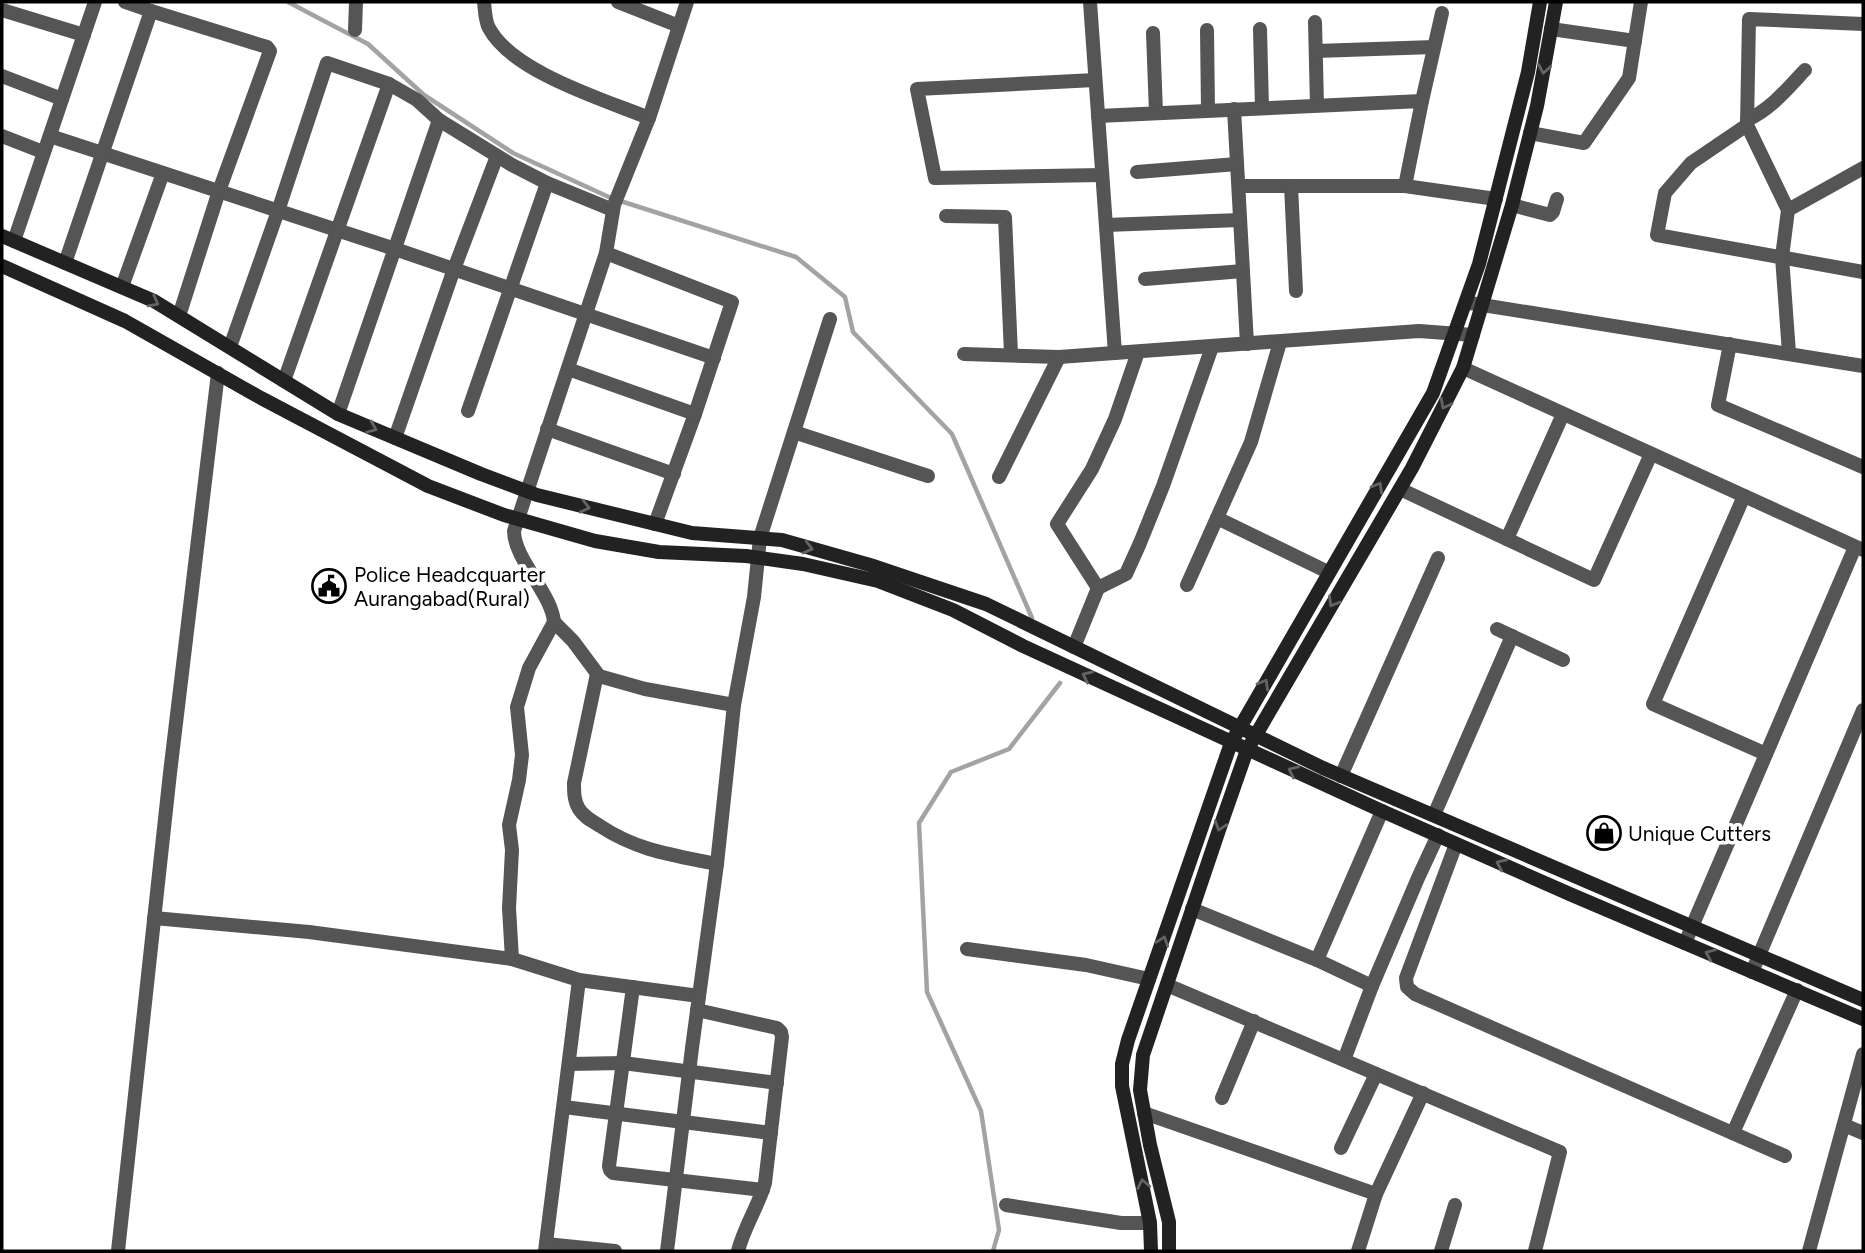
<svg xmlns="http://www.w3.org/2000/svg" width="1865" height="1253" viewBox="0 0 1865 1253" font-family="Figtree,sans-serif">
	<rect width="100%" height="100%" fill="#fff"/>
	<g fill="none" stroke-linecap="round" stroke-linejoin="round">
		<g stroke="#a3a3a3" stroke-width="4.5">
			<path d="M288 2 368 44 424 95 513 153 611 198 796 257 845 297 853 332 952 434 1032 618"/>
			<path d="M993 1251 999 1230 981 1111 927 992 919 823 951 772 1009 749 1060 683"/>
		</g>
		<g stroke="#555" stroke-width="14">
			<path d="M484 2C485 10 485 21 489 28 512 72 605 100 649 118"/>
			<path d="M618 2 679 26"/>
			<path d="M1090 2 1115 353"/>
			<path d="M2 10 84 35"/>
			<path d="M151 11 267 47 270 51 219 191 179 316"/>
			<path d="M1315 22 1317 105"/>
			<path d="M1260 29 1262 108"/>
			<path d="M1551 29 1635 41"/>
			<path d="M355 30 356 2"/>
			<path d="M1207 30 1208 110"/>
			<path d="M1153 33 1156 113"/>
			<path d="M1316 51 1434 47"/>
			<path d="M2 76 62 99"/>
			<path d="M1095 80 917 89 935 178 1102 175"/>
			<path d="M389 84 417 100 439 120 512 165 547 183 613 210"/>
			<path d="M1422 101 1442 13"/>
			<path d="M1234 109 1247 344"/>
			<path d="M1098 116 1422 101 1405 186"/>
			<path d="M1747 120C1771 109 1787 89 1805 70"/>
			<path d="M1747 125 1691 163 1665 193 1657 235 1863 272"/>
			<path d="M1530 133 1584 143 1629 78 1641 2"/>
			<path d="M2 136 43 152"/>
			<path d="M50 136 395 249 714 358"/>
			<path d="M1137 172 1237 164"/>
			<path d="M1239 186H1405L1496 199"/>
			<path d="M1291 186 1296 291"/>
			<path d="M1512 205 1550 215 1553 212 1557 199"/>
			<path d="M1788 210 1863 168"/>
			<path d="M946 216 1005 217 1011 354"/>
			<path d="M1106 225 1240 220"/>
			<path d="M14 241 95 2"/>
			<path d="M606 253 732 302 695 414 655 524"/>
			<path d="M65 263 151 11 125 2"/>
			<path d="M1145 279 1243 271"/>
			<path d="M122 287 163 173"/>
			<path d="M1470 303 1863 366"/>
			<path d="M1730 344 1718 405 1863 467"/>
			<path d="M230 347 278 211 327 63 389 84 284 381"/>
			<path d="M1138 352 1115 419 1092 469 1057 524 1098 588 1126 574 1140 543 1163 486 1212 347"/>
			<path d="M1789 353 1782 257 1788 210 1747 125 1749 19 1863 24"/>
			<path d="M964 354 1059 357 1419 331 1473 335"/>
			<path d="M1463 368 1863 550"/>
			<path d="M568 369 695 414"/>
			<path d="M468 411 547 183"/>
			<path d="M338 414 439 120"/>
			<path d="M547 429 674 474"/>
			<path d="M794 432 928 476"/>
			<path d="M395 438 454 269 497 156"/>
			<path d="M999 477 1059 357"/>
			<path d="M1400 489 1594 580 1651 454"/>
			<path d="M1744 496 1653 704 1766 754"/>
			<path d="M1217 518 1328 572"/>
			<path d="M1507 539 1563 414"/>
			<path d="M1187 585 1251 442 1280 342"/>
			<path d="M554 622 573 641 599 676 645 689 734 705"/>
			<path d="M1497 629 1563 660"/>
			<path d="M1074 647 1098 588"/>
			<path d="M597 674 574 783C574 792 574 801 579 809 584 817 592 821 600 826 638 851 673 855 717 864"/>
			<path d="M1341 776 1438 558"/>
			<path d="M1434 815 1512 636"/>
			<path d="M1456 844 1406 978 1407 987 1415 994 1785 1156"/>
			<path d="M1192 909 1317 960 1382 811"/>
			<path d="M154 918 309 932 512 959 579 980 699 996"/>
			<path d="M1685 943 1855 547"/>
			<path d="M967 949 1086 965 1149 979"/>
			<path d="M512 959 509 908 512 850 509 825 519 780 522 755 517 707 529 668 554 622C552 594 514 559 514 531L606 253 614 205 649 118 687 2"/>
			<path d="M1317 960 1372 986 1344 1060"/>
			<path d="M1752 972 1863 710"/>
			<path d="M1167 985 1560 1152 1535 1251"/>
			<path d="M1372 986 1418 878 1438 835"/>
			<path d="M633 987 609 1166 610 1170 613 1173 763 1190"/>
			<path d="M697 1010 777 1028 781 1032 782 1037 765 1183C758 1207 744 1227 738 1251"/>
			<path d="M569 1064 623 1063 777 1083"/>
			<path d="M1222 1098 1254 1021"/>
			<path d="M564 1107 771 1133"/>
			<path d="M1144 1113 1376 1194 1358 1251"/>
			<path d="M1844 1125 1863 1133"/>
			<path d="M1733 1133 1797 990"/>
			<path d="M1341 1148 1376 1074"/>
			<path d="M1376 1194 1423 1093"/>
			<path d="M1006 1205 1121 1223H1150"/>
			<path d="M546 1244 615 1251"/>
			<path d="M118 1251 170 773 218 373"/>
			<path d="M545 1251 579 980"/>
			<path d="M667 1251 692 1048 717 864 734 705 754 597 760 538 830 319"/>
			<path d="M1441 1251 1455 1205"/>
			<path d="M1809 1251 1863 1054"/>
		</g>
		<g stroke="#222" stroke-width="14">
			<path d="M2 236 154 301 338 414 481 474 537 495 692 533 782 540 870 565 986 604 1323 768 1863 1000"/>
			<path d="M2 266 125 321 261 398 428 486 504 515 595 541 659 552 746 556 803 564 878 581 953 610 1023 646 1382 811 1572 895 1863 1019"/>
			<path d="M1151 1251 1150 1223 1122 1086V1064L1128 1040 1231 743 1433 393 1479 264 1528 72 1540 2"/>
			<path d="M1169 1251V1222L1150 1145 1140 1090 1143 1055 1219 830 1247 750 1412 468 1463 368 1512 205 1537 106 1556 2"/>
		</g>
	</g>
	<defs><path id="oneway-chevron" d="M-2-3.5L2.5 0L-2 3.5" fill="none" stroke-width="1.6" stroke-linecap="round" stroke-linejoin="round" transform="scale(1.75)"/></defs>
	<g stroke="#646464">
		<use href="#oneway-chevron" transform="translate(1544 69) rotate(100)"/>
		<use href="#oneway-chevron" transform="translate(154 302) rotate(28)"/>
		<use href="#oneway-chevron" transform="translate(1445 404) rotate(117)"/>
		<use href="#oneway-chevron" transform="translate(372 428) rotate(23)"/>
		<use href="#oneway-chevron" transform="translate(1378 487) rotate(-60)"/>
		<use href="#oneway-chevron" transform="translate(585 507) rotate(14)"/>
		<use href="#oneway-chevron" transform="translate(808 548) rotate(15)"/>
		<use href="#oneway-chevron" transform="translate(1333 602) rotate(121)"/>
		<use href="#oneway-chevron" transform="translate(1087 676) rotate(-155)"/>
		<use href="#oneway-chevron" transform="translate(1264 684) rotate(-60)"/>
		<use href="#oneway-chevron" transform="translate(1293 771) rotate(-155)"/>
		<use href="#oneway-chevron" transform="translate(1220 826) rotate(109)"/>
		<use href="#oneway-chevron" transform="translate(1501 864) rotate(-156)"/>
		<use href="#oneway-chevron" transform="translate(1163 941) rotate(-71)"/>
		<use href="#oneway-chevron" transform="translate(1710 954) rotate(-157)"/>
		<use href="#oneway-chevron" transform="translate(1143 1184) rotate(-101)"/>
	</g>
	<defs>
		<g id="civic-ring" transform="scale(1.75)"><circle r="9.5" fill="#fff" stroke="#000" stroke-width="1.5"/><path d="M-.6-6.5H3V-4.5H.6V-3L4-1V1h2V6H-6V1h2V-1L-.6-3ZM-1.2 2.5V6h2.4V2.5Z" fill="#000"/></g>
		<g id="shop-ring" transform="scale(1.75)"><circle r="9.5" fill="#fff" stroke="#000" stroke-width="1.5"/><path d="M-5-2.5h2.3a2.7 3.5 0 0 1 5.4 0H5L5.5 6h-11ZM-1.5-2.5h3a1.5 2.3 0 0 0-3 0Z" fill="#000"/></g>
	</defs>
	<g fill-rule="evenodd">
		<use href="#civic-ring" x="329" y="586"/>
		<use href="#shop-ring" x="1604" y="833"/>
	</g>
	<g text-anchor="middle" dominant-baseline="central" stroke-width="7" stroke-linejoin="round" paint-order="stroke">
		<g font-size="21" fill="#000" stroke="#fff" text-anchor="start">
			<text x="354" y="574">Police Headcquarter<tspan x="354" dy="24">Aurangabad(Rural)</tspan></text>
			<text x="1628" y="833">Unique Cutters</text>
		</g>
	</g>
	<rect width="1865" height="1253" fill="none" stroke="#000000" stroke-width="7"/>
</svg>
